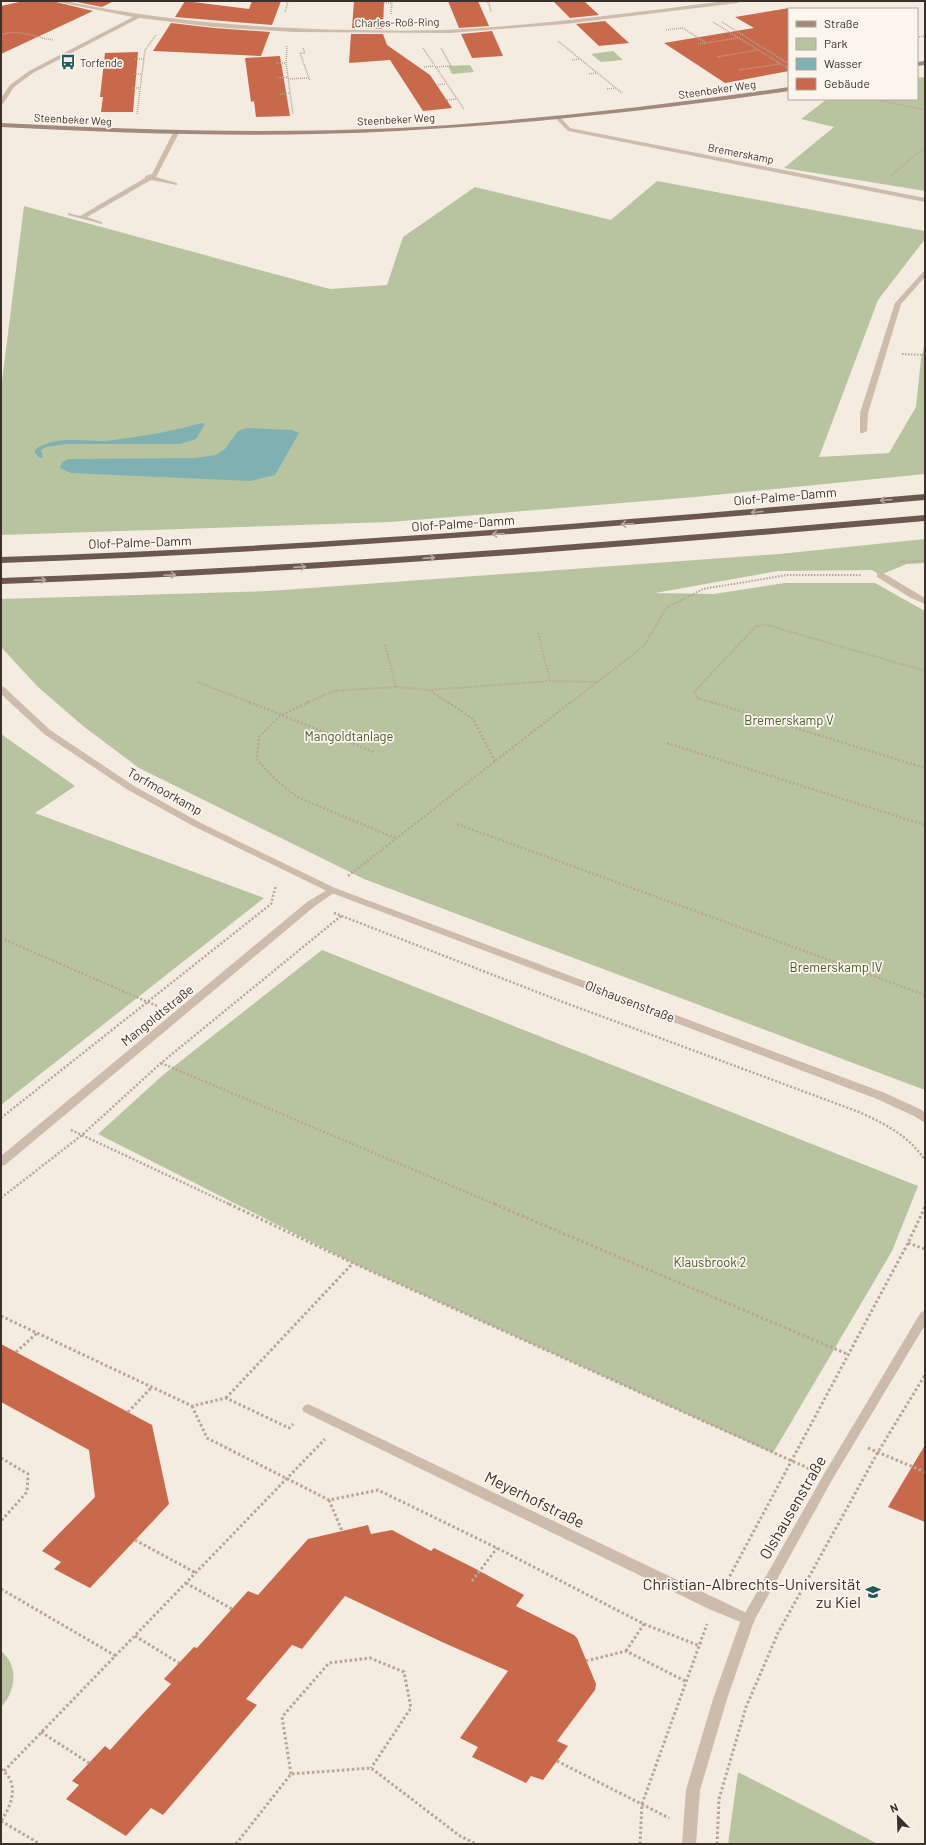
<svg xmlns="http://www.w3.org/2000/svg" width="926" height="1845" viewBox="0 0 926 1845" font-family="Barlow,sans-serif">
	<rect width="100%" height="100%" fill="#f4ebe1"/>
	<g fill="#b8c4a0">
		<path d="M613 51 623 60 601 62 591 54Z"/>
		<path d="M470 65 474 72 452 74 448 66Z"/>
		<path d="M925 77V191L784 168 834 127 801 119 827 99H917V78Z"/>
		<path d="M657 181 925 231V239L878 300 819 457 889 453 916 407 921 359 925 342V474L695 497 390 522 1 535V389L24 206 330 289 387 285 403 237 475 187 611 220Z"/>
		<path d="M925 539V563L907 564 880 575 872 570 778 571 655 593 714 594 785 583H875L925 611V1090L364 879 139 768 83 726 38 687 1 647V599L269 591 779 554Z"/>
		<path d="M1 734 75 786 35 813 264 898 1 1105Z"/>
		<path d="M322 950 918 1186 892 1251 773 1453 353 1263 98 1134 163 1075Z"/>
		<path d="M1 1651C19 1666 16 1691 1 1707Z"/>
		<path d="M738 1772 878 1844H728Z"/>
	</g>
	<g fill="#7fb0b2">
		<path d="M202 423 205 424 196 439 180 444H66L46 447 41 450 43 458H40L35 453V450C58 433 88 444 114 440 135 437 157 434 178 429 186 428 194 424 202 423Z"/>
		<path d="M247 428 292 430 299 433 275 475 250 481 71 473 60 468 62 462 69 459 195 458 216 455 225 449 238 431Z"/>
	</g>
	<g fill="#c8694b">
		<path d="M24 1H52L93 11 1 54V6Z"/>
		<path d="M72 1H114L102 7Z"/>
		<path d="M185 1 249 9 252 1H281L272 25 175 17Z"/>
		<path d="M354 1H384L383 29 352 28Z"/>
		<path d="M448 1H478L489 26 459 28Z"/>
		<path d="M553 1H584L599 15 570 18Z"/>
		<path d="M789 8V71L725 83 664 43 754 28 735 17Z"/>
		<path d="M605 21 629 43 599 46 576 24Z"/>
		<path d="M171 23 214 28 270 32 261 56 153 51Z"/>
		<path d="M492 31 503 56 472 58 461 34Z"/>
		<path d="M351 34H383L387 45 430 75 452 108 423 111 390 60 349 63Z"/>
		<path d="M138 52 133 112H101L103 97H100L105 53Z"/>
		<path d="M280 56 290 116 256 117 254 101 251 102 245 58Z"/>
		<path d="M1 1344 152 1425 169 1504 90 1588 54 1569 61 1562 42 1551 95 1497 89 1450 1 1402Z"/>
		<path d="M925 1445V1522L888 1507Z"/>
		<path d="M368 1525 371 1534 392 1530 431 1551 434 1548 474 1568 524 1595 516 1606 574 1635 577 1638 596 1684 595 1690 557 1741 568 1746 543 1780 531 1776 526 1783 472 1757 478 1747 460 1738 508 1671 442 1642 345 1596 302 1649 292 1645 246 1699 257 1705 163 1815 151 1808 126 1836 66 1799 79 1785 72 1781 105 1746 110 1750 140 1717 171 1684 164 1679 194 1647 197 1648 248 1591 258 1595 308 1539Z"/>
	</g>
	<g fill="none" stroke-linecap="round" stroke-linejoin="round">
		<g stroke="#b9a596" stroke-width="1.5" stroke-dasharray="1 1" stroke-linecap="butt">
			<path d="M485 1 489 3 491 12"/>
			<path d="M384 3H392"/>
			<path d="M285 12 288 1"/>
			<path d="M391 14 392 1"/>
			<path d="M713 22 789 69"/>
			<path d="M722 22 789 64"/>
			<path d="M666 30 683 28 706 43 738 38"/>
			<path d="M1 35C17 28 37 38 54 40"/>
			<path d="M917 37 925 36"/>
			<path d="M558 41 622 93"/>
			<path d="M698 44 706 43"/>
			<path d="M287 46 286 63 293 114"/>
			<path d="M303 48 305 53H300L310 81"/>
			<path d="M423 48 464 109"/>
			<path d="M717 57 758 50"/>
			<path d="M135 59H144"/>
			<path d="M572 60 580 59"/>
			<path d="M276 63H286"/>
			<path d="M424 67 434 66"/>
			<path d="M435 67 451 66 441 48"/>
			<path d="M739 70 780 64"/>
			<path d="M134 74H142"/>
			<path d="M589 74 596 73"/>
			<path d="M278 78 288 77"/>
			<path d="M288 79 309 78"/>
			<path d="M436 85 446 84"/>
			<path d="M132 88H140"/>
			<path d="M607 89 615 88"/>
			<path d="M280 94 290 93"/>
			<path d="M871 99 925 110"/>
			<path d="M447 100 457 99"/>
			<path d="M137 114 145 50 156 35"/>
			<path d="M892 175 925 147"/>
		</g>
		<g stroke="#b9a596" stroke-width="2" stroke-dasharray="1.5 1.5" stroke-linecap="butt">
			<path d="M902 354 925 355"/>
			<path d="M898 564 901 562 925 561"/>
			<path d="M538 633 550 681"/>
			<path d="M385 645 396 687"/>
			<path d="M198 682 251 703"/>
			<path d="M429 690 550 681 598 682"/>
			<path d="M306 703 333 691 396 687 429 690 449 703"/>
			<path d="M570 703 644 646 666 608 703 589 787 575H862"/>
			<path d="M714 703 697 698 695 691 756 626 767 625 925 671"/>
		</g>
		<g stroke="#b9a596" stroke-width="2.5" stroke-dasharray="2 2" stroke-linecap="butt">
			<path d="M249 702 374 752"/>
			<path d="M309 702 281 715 259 737 257 760 275 779 297 797 395 838"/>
			<path d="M448 702 473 719 495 761"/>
			<path d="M711 702 925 768"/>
			<path d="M667 743 925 825"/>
			<path d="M457 824 925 995"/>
			<path d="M348 876 571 702"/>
			<path d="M334 913 555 999 859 1112C885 1124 908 1135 925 1160"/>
			<path d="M1 938 157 1006"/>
			<path d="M161 1063 497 1205"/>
			<path d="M1 1118 271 904 276 885"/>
			<path d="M71 1130 231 1205"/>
			<path d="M1 1198 82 1135 161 1063 341 916"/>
		</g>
		<g stroke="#b9a596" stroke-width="3" stroke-dasharray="2.5 2.5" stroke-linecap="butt">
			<path d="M229 1204 353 1263 810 1469"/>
			<path d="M494 1204 847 1354"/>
			<path d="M908 1243 925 1249"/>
			<path d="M1 1316 192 1406 226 1398 289 1428 293 1424"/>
			<path d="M16 1352 37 1333"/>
			<path d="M226 1398 353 1263"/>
			<path d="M192 1406 207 1438 329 1500 378 1490 497 1548 644 1624 626 1651"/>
			<path d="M128 1412 152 1387"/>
			<path d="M868 1448 925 1472"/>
			<path d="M1 1458 28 1474 27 1492 1 1521"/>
			<path d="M329 1500 342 1531"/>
			<path d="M135 1540 196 1573"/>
			<path d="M472 1581 497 1548"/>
			<path d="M186 1583 232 1609"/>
			<path d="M725 1585 908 1243 925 1207"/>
			<path d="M1 1589 116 1656"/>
			<path d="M644 1624 700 1646"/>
			<path d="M135 1636 179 1663"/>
			<path d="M586 1661 626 1651 687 1682"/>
			<path d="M41 1732 89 1763"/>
			<path d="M557 1761 669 1818"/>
			<path d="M1 1769C20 1783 12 1805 1 1821"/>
			<path d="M4 1771 325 1439"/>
			<path d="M291 1774 282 1717 329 1663 370 1658 404 1672 411 1708 371 1768"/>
			<path d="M1 1821 40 1844"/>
			<path d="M236 1844 291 1774 371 1768 460 1836 476 1844"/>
			<path d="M640 1844 642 1804 707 1624"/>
			<path d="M717 1844 719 1799 746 1707 778 1633 878 1452 925 1375"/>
		</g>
		<path fill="#cdbbac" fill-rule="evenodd" d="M176 131 179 133 156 177 177 183V185L151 180 87 217 102 222V224L68 215V213L80 216 145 178V176L152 174 173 133Z"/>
		<g fill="#cdbbac" fill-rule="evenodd">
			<path d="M53 1H64C163 21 262 29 363 30 396 31 429 31 463 29 550 24 637 12 725 1H741L738 3 565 24 450 33 294 32 214 27 139 18 33 73 14 87 3 104 1 105V98L10 85 29 71 133 17Z"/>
			<path d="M556 117H560L570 128 925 198V202L568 131 556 119Z"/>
			<path d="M925 271V277L901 304 868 413 867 431 863 433H860V413L895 303 923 272Z"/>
			<path d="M877 573H883L925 598V604L911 598 877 577Z"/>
			<path d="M332 887 337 890 335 892 315 906 5 1165 1 1166V1156L307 902Z"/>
			<path d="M308 1404 753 1616 755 1620 753 1624 748 1625 709 1609 304 1412 302 1409 304 1406Z"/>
		</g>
		<g fill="#cdbbac" fill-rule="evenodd">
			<path d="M1 686 4 687 50 730 134 786 199 822 335 888 885 1093 922 1110 925 1113V1123L914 1116 877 1099 329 892 193 826 128 790 44 734 1 694Z"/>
			<path d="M925 1311V1325L832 1480 754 1621 727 1699 700 1790 696 1844H682L686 1790 713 1699 741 1620 824 1474 921 1312Z"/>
		</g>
		<g fill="#a18a7d" fill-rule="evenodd">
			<path d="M925 61V65L917 66V62Z"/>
			<path d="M789 87V91C659 110 529 124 398 131 266 138 133 134 1 127V123C133 130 266 134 398 128 529 121 659 106 789 87Z"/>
		</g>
		<g fill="#6c584f" fill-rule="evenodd">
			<path d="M925 494V500C617 527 310 552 1 563V557C310 547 617 521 925 494Z"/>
			<path d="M925 515V521C617 548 310 573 1 584V578C310 567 617 542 925 515Z"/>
		</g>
	</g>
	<defs><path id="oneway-shaft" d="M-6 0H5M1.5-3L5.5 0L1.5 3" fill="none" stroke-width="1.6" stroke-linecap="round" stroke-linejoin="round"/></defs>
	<g stroke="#b4a69e">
		<use href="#oneway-shaft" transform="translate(886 500) rotate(175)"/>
		<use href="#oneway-shaft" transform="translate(757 512) rotate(175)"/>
		<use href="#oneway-shaft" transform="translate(627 524) rotate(175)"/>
		<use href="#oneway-shaft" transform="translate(498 534) rotate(176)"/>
		<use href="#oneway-shaft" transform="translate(429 558) rotate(-4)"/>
		<use href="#oneway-shaft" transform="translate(300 567) rotate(-4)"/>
		<use href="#oneway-shaft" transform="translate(170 575) rotate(-2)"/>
		<use href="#oneway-shaft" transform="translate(40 580) rotate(-2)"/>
	</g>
	<defs>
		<g id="bus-bare" transform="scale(1.2)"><path d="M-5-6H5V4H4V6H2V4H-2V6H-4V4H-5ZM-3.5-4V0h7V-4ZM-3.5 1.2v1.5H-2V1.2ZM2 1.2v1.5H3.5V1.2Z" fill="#1f5a5e" stroke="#fbf5ee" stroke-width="2.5" paint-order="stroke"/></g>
		<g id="university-bare" transform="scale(1.2)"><path d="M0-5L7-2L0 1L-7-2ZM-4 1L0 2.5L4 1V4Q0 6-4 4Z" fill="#1f5a5e" stroke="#fbf5ee" stroke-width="2.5" paint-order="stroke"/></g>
	</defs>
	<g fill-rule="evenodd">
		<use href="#bus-bare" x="68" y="62"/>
		<use href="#university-bare" x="873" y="1592"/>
	</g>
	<g text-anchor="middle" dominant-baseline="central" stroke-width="3.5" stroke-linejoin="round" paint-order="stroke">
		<g font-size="11" fill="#3b302b" stroke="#fbf5ee">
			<text transform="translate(397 22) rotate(-1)">Charles-Roß-Ring</text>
			<text transform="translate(717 89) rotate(-8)">Steenbeker Weg</text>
			<text transform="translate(73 119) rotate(3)">Steenbeker Weg</text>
			<text transform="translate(396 119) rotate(-3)">Steenbeker Weg</text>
			<text transform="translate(741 153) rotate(11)">Bremerskamp</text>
		</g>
		<g font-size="11" fill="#3b302b" stroke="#fbf5ee" text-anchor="start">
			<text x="80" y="62">Torfende</text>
		</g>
		<g font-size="13" fill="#3b302b" stroke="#fbf5ee">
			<text transform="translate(785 496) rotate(-5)">Olof-Palme-Damm</text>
			<text transform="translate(463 523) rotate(-4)">Olof-Palme-Damm</text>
			<text transform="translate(140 542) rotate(-2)">Olof-Palme-Damm</text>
			<text transform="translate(165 791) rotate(29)">Torfmoorkamp</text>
			<text transform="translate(630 1001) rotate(21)">Olshausenstraße</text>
			<text transform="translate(157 1015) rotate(-39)">Mangoldtstraße</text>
		</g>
		<g font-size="13" fill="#4a5a2e" stroke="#fbf5ee">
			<text x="789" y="720">Bremerskamp V</text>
			<text x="349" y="736">Mangoldtanlage</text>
			<text x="836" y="967">Bremerskamp IV</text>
			<text x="710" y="1262">Klausbrook 2</text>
		</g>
		<g font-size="16" fill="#3b302b" stroke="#fbf5ee">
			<text transform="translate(535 1499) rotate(26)">Meyerhofstraße</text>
			<text transform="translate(792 1507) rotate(-60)">Olshausenstraße</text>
		</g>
		<g font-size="16" fill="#3b302b" stroke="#fbf5ee" text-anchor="end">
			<text x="861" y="1583">Christian-Albrechts-Universität<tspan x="861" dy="18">zu Kiel</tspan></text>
		</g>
	</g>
	<rect width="926" height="1845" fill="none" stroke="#3b302b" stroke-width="4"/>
	<rect x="788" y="8" width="130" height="92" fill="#fbf5ee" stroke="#aea6a0"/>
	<rect x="796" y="21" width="20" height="6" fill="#a18a7d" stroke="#aea6a0"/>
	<text x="824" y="28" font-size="12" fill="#3b302b">Straße</text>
	<rect x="796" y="38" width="20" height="12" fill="#b8c4a0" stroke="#aea6a0"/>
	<text x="824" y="48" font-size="12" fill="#3b302b">Park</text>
	<rect x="796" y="58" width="20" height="12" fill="#7fb0b2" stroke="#aea6a0"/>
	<text x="824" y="68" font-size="12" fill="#3b302b">Wasser</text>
	<rect x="796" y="78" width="20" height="12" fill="#c8694b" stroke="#aea6a0"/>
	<text x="824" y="88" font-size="12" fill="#3b302b">Gebäude</text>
	<g transform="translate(898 1817) rotate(337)" stroke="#fbf5ee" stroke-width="3" paint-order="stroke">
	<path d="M0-3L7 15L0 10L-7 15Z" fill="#3b302b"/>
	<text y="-6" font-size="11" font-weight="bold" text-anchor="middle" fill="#3b302b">N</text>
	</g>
</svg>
